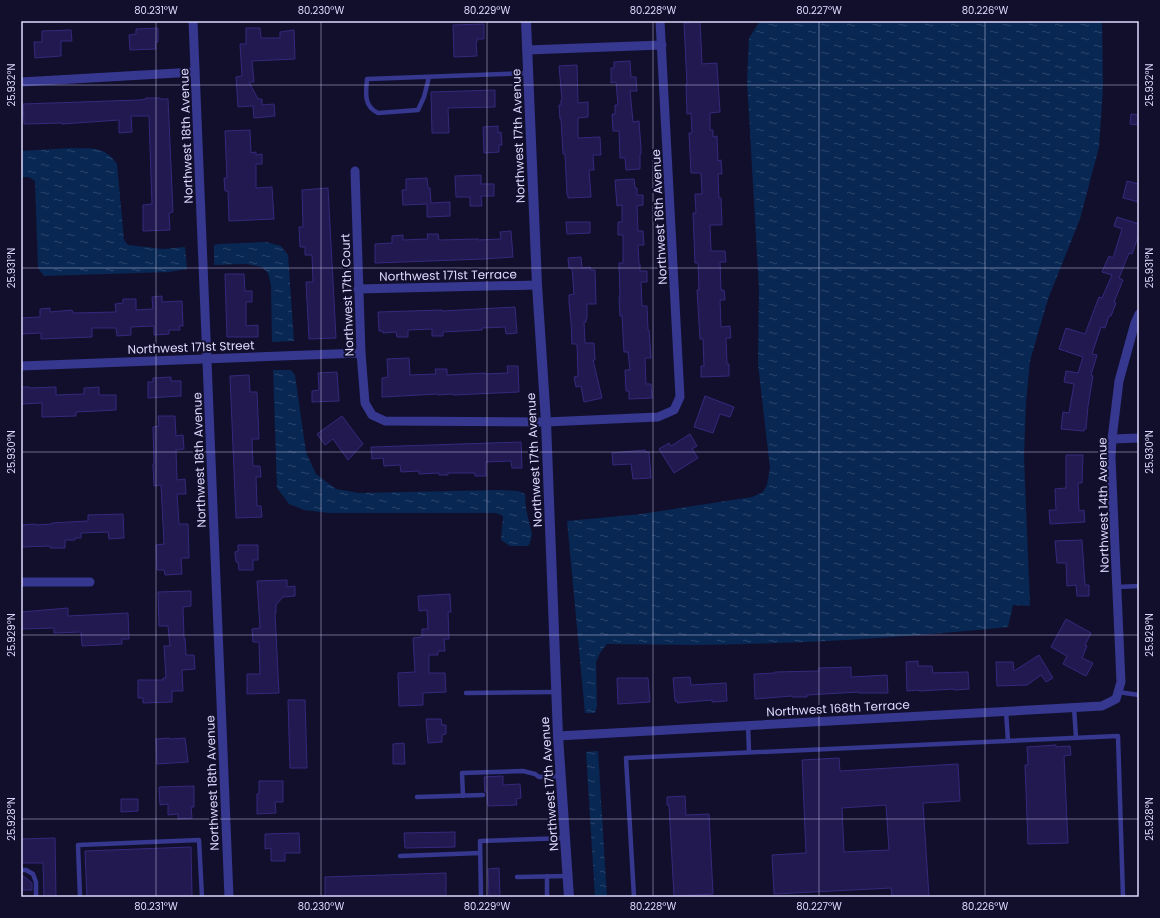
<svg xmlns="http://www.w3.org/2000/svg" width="1160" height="918" viewBox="0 0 1160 918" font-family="Poppins,sans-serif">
	<defs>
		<pattern id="water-ripples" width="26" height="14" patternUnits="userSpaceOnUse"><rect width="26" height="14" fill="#082752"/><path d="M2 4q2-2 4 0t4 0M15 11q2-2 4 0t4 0" fill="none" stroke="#2c466c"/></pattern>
	</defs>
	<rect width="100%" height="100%" fill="#120f2d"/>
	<g fill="url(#water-ripples)">
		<path d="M760 21H1102L1103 88 1099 147 1080 219 1048 299 1030 361 1026 403 1024 456 1030 606 1013 605 1008 627C903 638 797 644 692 645 664 645 635 644 607 644L600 653 596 662 597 706 595 713H585L567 521 641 514 752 497 763 492 767 485 770 468 758 364 759 289 747 80 749 38Z"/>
		<path d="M71 148C91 149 104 145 117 164L124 240 128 245 163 249 185 247 187 269 169 272 44 276 38 268 35 181 29 177H21V151Z"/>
		<path d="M266 242 281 246 288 255 294 341 272 342 271 285 268 273 262 267 246 264 214 265V245L219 244Z"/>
		<path d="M273 370H291L295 375 306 452 316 474 336 489 359 493 498 490 518 491 525 494 526 509 532 534 530 543 528 546H510L501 540 503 516 496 513H329L304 510 289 504 277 488Z"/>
		<path d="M598 751 607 897H595L586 752Z"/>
	</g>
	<g fill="#21194f" stroke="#35297d" fill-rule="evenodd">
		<path d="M689 21H700L702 64 717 63V66L720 112 710 113V130H713V137L717 136 718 161 721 160 722 174H718L719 198H721L722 225H710L711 251H725L726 262H720L721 290H724L725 300H720L721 327 730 326 731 338H726L727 364H729V376L701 377V366H704L703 339H700L697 290H699L698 263H695L693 213H696L695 194H702L701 173H691L689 133H692L691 113 687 114 686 84H687L684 23H689Z"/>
		<path d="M484 24V39H477V42H476L477 56 454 57 453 25Z"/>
		<path d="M158 28V42H155L156 49 130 50 129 35 136 34V29Z"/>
		<path d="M246 28H260L261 38H280V32L294 30 295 59 252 61 254 82H249L258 99H262V105L274 104 275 116 254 118 253 106 238 107 236 77 242 76 240 44H246Z"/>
		<path d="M71 30 72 41H61V56L35 58 34 42H42V31Z"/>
		<path d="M630 61 631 77H636L637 91H630L633 122 639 121 641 149V154H640V169L626 170 625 158H620L619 131H613L612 114H615V105H618L616 82 611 83V68H614V62Z"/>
		<path d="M577 65 578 103 588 102V117L578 118V138L600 137 601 155H593L594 170H589L591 197 568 198V195H567L565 154H563L561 119H560L559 105H561V100H562L559 66Z"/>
		<path d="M495 90V107L448 108 449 133H432L431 92Z"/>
		<path d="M146 98H160V99H168L173 212 169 213 170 230 143 231V205L152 204 149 116H131L132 132 119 133V120L62 124V123L24 124 23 104 139 100 146 99Z"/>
		<path d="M1131 114 1139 115V125L1130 124Z"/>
		<path d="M498 126V133L501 132 502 145H499V152L484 153 483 127Z"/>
		<path d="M250 130 251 153 256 152V155L262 154V164H256V188L272 187 274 219 229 221 228 191H225L224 178H227L225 131Z"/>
		<path d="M481 175V184H494V196H481L482 206H470V197H456L455 176Z"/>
		<path d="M427 178 428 188H430L431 203 450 202V216L427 217V204L403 205 402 190H406V179Z"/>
		<path d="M634 179 635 188H637V195H643V205L637 206 638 231H643L644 245H638L639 264H640V271H647V282H641L642 306H647L648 330H649L651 358H645L646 384H651L652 398 629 399V391H626L625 370H630L628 352H624L622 316H620L619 297H620L619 263H623V235H618V222H622V205L617 206 615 180Z"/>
		<path d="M1127 181 1139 184V202L1123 198Z"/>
		<path d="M328 188 336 338 309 339 306 282H313L312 255H305V247H300L299 227H303L302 190Z"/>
		<path d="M1117 217 1139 224V234L1132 254 1129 253 1119 278 1123 280 1114 302 1116 303 1111 316H1109L1105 328 1101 327 1092 354 1097 355 1091 375 1093 376 1088 406 1086 429H1084V431L1061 429 1063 412 1069 413 1074 384 1064 382 1066 371 1078 373 1083 357 1059 349 1066 328 1085 334 1099 297 1102 298 1112 275 1102 272 1109 256 1113 258 1122 229 1114 226Z"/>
		<path d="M566 222H590V233L567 234Z"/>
		<path d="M511 231 513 257 484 259 375 263V244L392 243V236L403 235V240L428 239 427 234H438L439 240 478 239V240L501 239 500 232Z"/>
		<path d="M581 257 582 268 590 267 591 270H595L596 304H587V319H586V322H584L585 343H594L595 360H593L602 398 584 402 581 386 576 387 574 377 578 376 577 344H572L571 322 569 302V295L574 294 572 268H569L568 258Z"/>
		<path d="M225 274H244L245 291H252V302H246V326L258 325V337H227Z"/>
		<path d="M162 296V302L182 301 183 326H179L180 330H169V334L154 335V326L131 327V335L117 336 116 328H92V337L41 339V333L21 334V318L40 317V309L50 308V312L72 310 73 313 116 312 115 304 123 303V299H136V310L153 309 152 297Z"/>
		<path d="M515 307 517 333 506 334 505 327 482 328V330L443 332V336H432V329L408 330V337H397L396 332 383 333V331H379L378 312 442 310V311Z"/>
		<path d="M409 358 410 375 436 374 435 369H447V375L485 373V374L508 373 507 366H518L519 392 453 395V394L438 395V394L382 397V378L388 377 387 359Z"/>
		<path d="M337 372 339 401 312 402V391L319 390 318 373Z"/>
		<path d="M249 375 250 392H257L259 439H252L253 466H260L261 477H256L257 506H261L262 517 236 518 230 376Z"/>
		<path d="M171 377V381H181V396L148 398V382H153V378Z"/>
		<path d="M21 387H29L30 388 56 387V395L84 394V388L99 387V395H116V410L76 412V416L42 417V403L21 404Z"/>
		<path d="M705 396 734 407 730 417 720 414 713 433 694 427Z"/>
		<path d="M158 416H175L176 436 183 435 184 449 176 450 177 480 185 479 186 494H177L179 524H188L189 558H181L182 574 165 575 164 570H157L156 545 164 544 161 485 154 486 153 464H154L153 427 159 426Z"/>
		<path d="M342 416 363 444 348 460 333 439 325 445 317 434Z"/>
		<path d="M690 434 697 446 692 449 698 458 674 473 659 449 669 443 671 446Z"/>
		<path d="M521 442 522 468H512L511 461 486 462V476H475V473H448V475H439V473L419 474V471L401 472 400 465 384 466 383 458 372 459 371 447Z"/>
		<path d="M645 450V452H649L651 478 633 479 631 464 613 465 612 453Z"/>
		<path d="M1066 455H1083L1082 483H1078L1079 511 1084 510 1085 522 1050 524 1049 510H1056L1055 489 1066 488Z"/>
		<path d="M123 514 124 538 109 539 108 532 81 533V538H75V540H65V548H50V546L21 547V525L35 524V525L52 524V523L88 521V515Z"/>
		<path d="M1082 540 1085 585H1089V596H1077L1076 585 1067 586 1066 563H1057L1055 541Z"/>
		<path d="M238 545H258V560H253V570H239L238 562H236L235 552 238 551Z"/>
		<path d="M287 580V587L295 586V596L283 597 276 605V613H275L279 693 247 694V674H260L259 642H253L252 629 260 628 257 581Z"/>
		<path d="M191 591V606L183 607 184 639 185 638 186 655H194L195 669 182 670 183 691H172V702L143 703V698H138V680H163V678H166L164 646H170L168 626H159L158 592Z"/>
		<path d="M450 594 451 612H448L449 639H444L445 651H438V655H429V673H445L446 692 423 693V705L399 706 398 673 415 672 413 638 422 637V629H428L427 610 419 611 418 596Z"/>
		<path d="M68 608V616L128 613 129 639H122V644L82 646 81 632 54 633V628L21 629V612Z"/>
		<path d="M1066 619 1091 633 1085 645 1087 646 1082 658 1093 663 1086 676 1063 664 1067 656 1051 647Z"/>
		<path d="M1039 655 1053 678 1046 682 1041 675 1027 685 997 686 996 662H1013L1014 671Z"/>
		<path d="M918 661V666H932L933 673 968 672 969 689 954 690V689L919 691V690L907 691 906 662Z"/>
		<path d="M851 667V677L887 675 888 693H859V692L807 695V697H792V696L755 699 754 674 775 673V672L819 671V668Z"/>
		<path d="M690 677 691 685 726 683 727 701 712 702V700L677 703V701H675L673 678Z"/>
		<path d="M617 678H648L650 702 618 704Z"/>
		<path d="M288 700H305L307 768H290Z"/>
		<path d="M426 719H441L442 725H446V734L442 735V742L428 743Z"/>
		<path d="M169 738 170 739 185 738 188 762 157 764 156 739Z"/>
		<path d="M404 743 405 764H393V744Z"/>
		<path d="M1056 745V747L1070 746 1071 755 1064 756 1068 843 1028 844 1025 765H1028L1027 747Z"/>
		<path d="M839 758 840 771 958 764 960 801 923 803 929 897H892L891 888 774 894 772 855 806 853 802 760ZM886 805 889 850 844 852 842 808Z"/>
		<path d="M503 776V785L520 784 521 798 516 799 517 805 488 806 487 792H485L484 777Z"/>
		<path d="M259 781H283V802H275L276 813 257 814V794H259Z"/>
		<path d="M194 786V807H191L192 818 178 819V814L168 815V804L160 805 159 787Z"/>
		<path d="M685 796 686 815 709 814 713 894 674 896 669 805H667V797Z"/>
		<path d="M121 799H138V811L121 812Z"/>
		<path d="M455 832V847L405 848 404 833Z"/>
		<path d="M299 833 300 853H285V861H271V848L265 849V834Z"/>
		<path d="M55 838 56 897H44L43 863H21V839Z"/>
		<path d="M191 847 192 897H87L85 851Z"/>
		<path d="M499 868 500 897H489L488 869Z"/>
		<path d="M446 873V897H325V877Z"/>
		<path d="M21 874 32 883V890H21Z"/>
	</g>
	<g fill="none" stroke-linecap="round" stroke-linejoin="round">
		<g stroke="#36378f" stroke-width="4.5">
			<path d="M429 77 424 97 418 110 378 113C363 106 366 92 367 79L528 73"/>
			<path d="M1117 587 1139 586"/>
			<path d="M1118 692 1139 695"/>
			<path d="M466 693 556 692"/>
			<path d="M1074 707 1076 738"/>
			<path d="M1006 711 1008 741"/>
			<path d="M748 725 749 752"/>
			<path d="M463 796 462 773 523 771 535 774 539 777 560 776"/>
			<path d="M417 797 483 795"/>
			<path d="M400 856 480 853"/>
			<path d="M21 870H26L33 874 36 882V897"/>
			<path d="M547 876V897"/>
			<path d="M517 877 568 876"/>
			<path d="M80 897 78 845 199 840 202 897"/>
			<path d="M481 897 480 841 565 838"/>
			<path d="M634 897 626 758 1118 736 1123 897"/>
		</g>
		<g stroke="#36378f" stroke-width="9">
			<path d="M193 21 229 897"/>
			<path d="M527 50 662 45"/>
			<path d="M21 82 195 72"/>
			<path d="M355 171 361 353 365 403 372 415 385 421 546 422 658 417 674 410 680 397 660 21"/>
			<path d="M358 289 537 285"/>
			<path d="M21 366 361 353"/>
			<path d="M1112 439 1139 438"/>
			<path d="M21 582H90"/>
			<path d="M558 736 1102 706 1116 699 1121 682 1111 458 1112 439 1119 381 1135 323 1139 314"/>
		</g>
		<path stroke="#36378f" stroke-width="10" d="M526 21 537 285 546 422 558 736 569 897"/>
	</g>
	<path fill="none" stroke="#dddaff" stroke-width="1" stroke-opacity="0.45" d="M156 21V897M321 21V897M487 21V897M653 21V897M819 21V897M985 21V897M21 85H1139M21 268H1139M21 452H1139M21 635H1139M21 819H1139"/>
	<g text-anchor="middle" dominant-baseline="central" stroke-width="4" stroke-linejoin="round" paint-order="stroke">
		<g font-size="12" fill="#dddaff" stroke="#120f2d">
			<text transform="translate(186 136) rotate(-92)">Northwest 18th Avenue</text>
			<text transform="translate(518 136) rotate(-92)">Northwest 17th Avenue</text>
			<text transform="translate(659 217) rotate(-93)">Northwest 16th Avenue</text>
			<text transform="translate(448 275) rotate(-1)">Northwest 171st Terrace</text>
			<text transform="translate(347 295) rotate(-92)">Northwest 17th Court</text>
			<text transform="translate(191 347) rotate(-2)">Northwest 171st Street</text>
			<text transform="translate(199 460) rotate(-92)">Northwest 18th Avenue</text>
			<text transform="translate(534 460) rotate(-93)">Northwest 17th Avenue</text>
			<text transform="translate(1103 505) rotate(-91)">Northwest 14th Avenue</text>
			<text transform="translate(838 708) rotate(-3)">Northwest 168th Terrace</text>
			<text transform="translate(212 783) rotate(-92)">Northwest 18th Avenue</text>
			<text transform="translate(549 784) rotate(-94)">Northwest 17th Avenue</text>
		</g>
	</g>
	<rect width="1160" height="918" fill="none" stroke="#120f2d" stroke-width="44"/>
	<rect x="22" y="22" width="1116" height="874" fill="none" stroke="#dddaff" stroke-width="1.5"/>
	<g font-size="10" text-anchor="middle" fill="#dddaff">
		<text x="156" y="14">80.231°W</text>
		<text x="321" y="14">80.230°W</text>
		<text x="487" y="14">80.229°W</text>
		<text x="653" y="14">80.228°W</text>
		<text x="819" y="14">80.227°W</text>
		<text x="985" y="14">80.226°W</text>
		<text transform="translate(11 85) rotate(-90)" y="4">25.932°N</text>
		<text transform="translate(1149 85) rotate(-90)" y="4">25.932°N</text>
		<text transform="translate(11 268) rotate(-90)" y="4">25.931°N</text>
		<text transform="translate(1149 268) rotate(-90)" y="4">25.931°N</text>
		<text transform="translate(11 452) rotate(-90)" y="4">25.930°N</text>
		<text transform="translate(1149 452) rotate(-90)" y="4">25.930°N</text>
		<text transform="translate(11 635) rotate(-90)" y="4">25.929°N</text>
		<text transform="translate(1149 635) rotate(-90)" y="4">25.929°N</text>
		<text transform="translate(11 819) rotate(-90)" y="4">25.928°N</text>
		<text transform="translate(1149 819) rotate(-90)" y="4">25.928°N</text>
		<text x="156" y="910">80.231°W</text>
		<text x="321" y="910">80.230°W</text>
		<text x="487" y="910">80.229°W</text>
		<text x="653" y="910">80.228°W</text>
		<text x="819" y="910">80.227°W</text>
		<text x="985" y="910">80.226°W</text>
	</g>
</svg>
